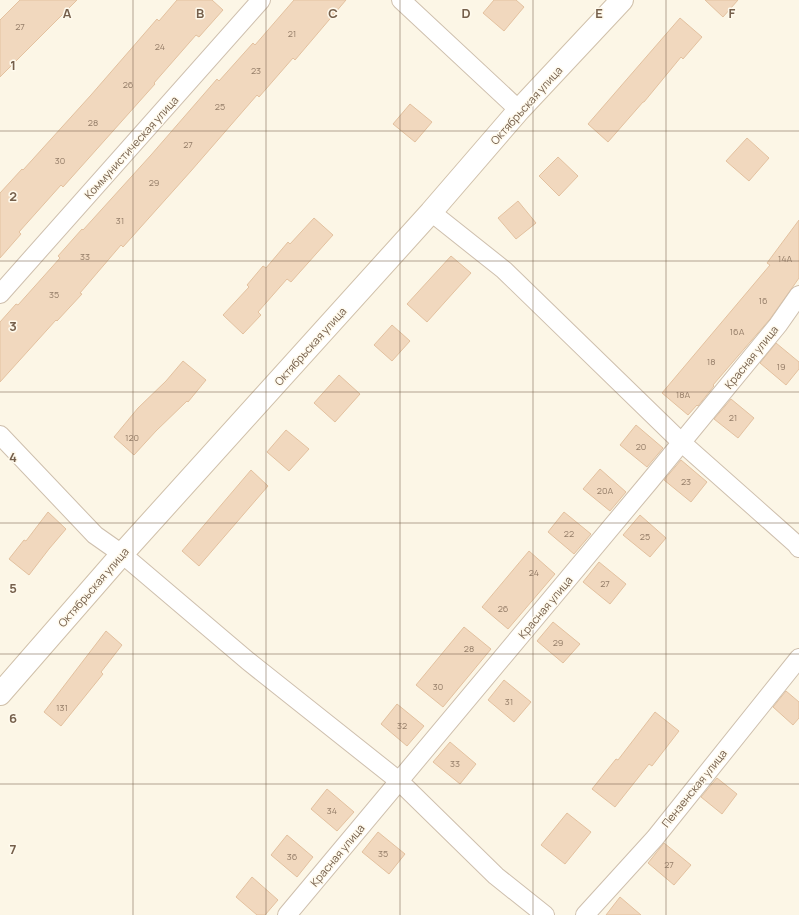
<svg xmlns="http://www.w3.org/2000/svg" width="799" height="915" viewBox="0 0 799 915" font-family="Manrope,sans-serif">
	<rect width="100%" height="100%" fill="#fcf6e6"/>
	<g fill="#f1d8be" stroke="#e3c19f">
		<path d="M20 0H77L0 77V20Z"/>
		<path d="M177 0H212L223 10 199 37 196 35 154 83 155 84 63 187 61 185 19 232 21 234 0 258V193L22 169 23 170 91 95 157 19 159 21Z"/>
		<path d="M294 0H346L295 60 293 58 259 97 257 95 191 171 123 247 121 245 80 293 82 294 57 321 56 320 0 382V322L16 304 18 305 60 258 58 256 82 229 83 230 151 155 217 79 219 81 253 43 255 45Z"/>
		<path d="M494 0H516L524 7 504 31 483 13Z"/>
		<path d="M705 0H738L723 17Z"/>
		<path d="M680 18 702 37 683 59 681 57 644 102H643L608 142 588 124Z"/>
		<path d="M410 104 432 122 415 142 393 124Z"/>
		<path d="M747 138 769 158 749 181 726 161Z"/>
		<path d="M558 157 578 176 559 196 539 176Z"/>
		<path d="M518 201 536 223 516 239 498 218Z"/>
		<path d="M314 218 333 235 291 282 287 279 258 312 261 315 243 334 223 315 249 287 247 285 263 266 266 268 288 242 290 244Z"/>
		<path d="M799 220V278L770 319 713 385 714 386 698 406 697 405 688 415 662 393 770 265 767 263Z"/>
		<path d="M451 256 471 273 427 322 407 304Z"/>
		<path d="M392 325 410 341 392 361 374 345Z"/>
		<path d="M776 343 799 362V369L786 385 760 363Z"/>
		<path d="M183 361 206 380 188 402 187 401 156 431 134 455 114 437 138 408 166 381Z"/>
		<path d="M339 375 360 394 335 422 314 403Z"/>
		<path d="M731 399 754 418 738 438 714 419Z"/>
		<path d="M636 425 663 448 647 467 620 445Z"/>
		<path d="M286 430 309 449 289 471 267 452Z"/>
		<path d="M681 460 707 482 691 502 664 480Z"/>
		<path d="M600 469 626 492 610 511 583 489Z"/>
		<path d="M251 470 268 486 199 566 182 551Z"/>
		<path d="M48 512 66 529 49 549 29 575 9 559 24 540 26 541Z"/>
		<path d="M564 512 591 534 574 554 548 532Z"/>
		<path d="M640 515 666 538 650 557 623 535Z"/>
		<path d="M529 551 555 574 508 629 482 607Z"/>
		<path d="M599 562 626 584 610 604 583 582Z"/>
		<path d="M553 622 580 644 563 663 537 641Z"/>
		<path d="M464 627 491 649 443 707 416 685Z"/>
		<path d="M106 631 122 645 101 672 103 674 61 726 44 712Z"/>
		<path d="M504 680 531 702 514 722 488 700Z"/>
		<path d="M786 691 799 702V718L793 725 773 707Z"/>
		<path d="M397 704 424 726 407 746 381 724Z"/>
		<path d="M655 712 679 731 652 766 649 764 615 807 592 789 616 759 618 760Z"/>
		<path d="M450 742 476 764 460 784 433 762Z"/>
		<path d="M717 778 737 794 722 814 701 797Z"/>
		<path d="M327 789 354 812 337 831 311 809Z"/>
		<path d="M567 813 591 832 565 864 541 845Z"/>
		<path d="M378 832 405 854 389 874 362 852Z"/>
		<path d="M287 835 313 857 297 877 271 855Z"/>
		<path d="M664 843 691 865 674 885 648 863Z"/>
		<path d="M252 877 278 900 265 915H257L236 897Z"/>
		<path d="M620 897 641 915H606Z"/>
	</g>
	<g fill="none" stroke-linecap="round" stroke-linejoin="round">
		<g stroke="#cebfad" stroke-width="20">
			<g id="minor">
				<path d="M401 0 519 110"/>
				<path d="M431 212 504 270 681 442 796 544 799 548"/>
				<path d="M0 294 261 0"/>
				<path d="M0 435 95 535 122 554 248 661 399 781 496 876 545 915"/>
				<path d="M287 915 649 482 778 325 799 295"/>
				<path d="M585 915 655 838 799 658"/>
			</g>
		</g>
		<g stroke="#d0c0aa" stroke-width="24">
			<path id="secondary" d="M0 694 122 554 431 212 519 110 622 0"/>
		</g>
		<use href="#minor" stroke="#fff" stroke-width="18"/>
		<use href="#secondary" stroke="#fff" stroke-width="22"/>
	</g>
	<path fill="none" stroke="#755f4b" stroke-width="1" stroke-opacity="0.55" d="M133 0V915M266 0V915M400 0V915M533 0V915M666 0V915M0 131H799M0 261H799M0 392H799M0 523H799M0 654H799M0 784H799"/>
	<g text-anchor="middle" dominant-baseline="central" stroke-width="3" stroke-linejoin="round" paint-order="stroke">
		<g font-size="9" fill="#947d68">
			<text x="20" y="26">27</text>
			<text x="292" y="33">21</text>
			<text x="160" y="46">24</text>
			<text x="256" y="70">23</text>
			<text x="128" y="84">26</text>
			<text x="220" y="106">25</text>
			<text x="93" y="122">28</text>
			<text x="188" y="144">27</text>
			<text x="60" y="160">30</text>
			<text x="154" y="182">29</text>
			<text x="120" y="220">31</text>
			<text x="85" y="256">33</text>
			<text x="785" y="258">14А</text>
			<text x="54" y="294">35</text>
			<text x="763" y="300">16</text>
			<text x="737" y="331">16А</text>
			<text x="711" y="361">18</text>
			<text x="781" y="366">19</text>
			<text x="683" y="394">18А</text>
			<text x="733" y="417">21</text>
			<text x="132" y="437">120</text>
			<text x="641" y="446">20</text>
			<text x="686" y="481">23</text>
			<text x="605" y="490">20А</text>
			<text x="569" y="533">22</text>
			<text x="645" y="536">25</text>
			<text x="534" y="572">24</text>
			<text x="605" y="583">27</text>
			<text x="503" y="608">26</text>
			<text x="558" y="642">29</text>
			<text x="469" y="648">28</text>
			<text x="438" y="686">30</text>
			<text x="509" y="701">31</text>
			<text x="62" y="707">131</text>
			<text x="402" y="725">32</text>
			<text x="455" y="763">33</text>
			<text x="332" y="810">34</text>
			<text x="383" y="853">35</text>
			<text x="292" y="856">36</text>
			<text x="669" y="864">27</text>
		</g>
		<g font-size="11" fill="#755f4b" stroke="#fffaed">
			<text transform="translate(526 105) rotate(-48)">Октябрьская улица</text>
			<text transform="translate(131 147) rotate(-48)">Коммунистическая улица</text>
			<text transform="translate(310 346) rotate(-48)">Октябрьская улица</text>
			<text transform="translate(751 357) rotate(-51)">Красная улица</text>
			<text transform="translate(93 587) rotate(-49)">Октябрьская улица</text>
			<text transform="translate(545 607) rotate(-50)">Красная улица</text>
			<text transform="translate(694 788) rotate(-51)">Пензенская улица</text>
			<text transform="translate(337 855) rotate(-50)">Красная улица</text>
		</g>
	</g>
	<g font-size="13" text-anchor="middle" font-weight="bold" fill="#755f4b" stroke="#fffaed" stroke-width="3" stroke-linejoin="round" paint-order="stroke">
		<text x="67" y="18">A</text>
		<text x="200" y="18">B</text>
		<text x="333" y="18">C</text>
		<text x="466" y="18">D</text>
		<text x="599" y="18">E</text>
		<text x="732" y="18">F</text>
		<text x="13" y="70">1</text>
		<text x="13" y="201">2</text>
		<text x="13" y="331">3</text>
		<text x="13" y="462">4</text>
		<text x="13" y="593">5</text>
		<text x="13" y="723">6</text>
		<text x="13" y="854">7</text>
	</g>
</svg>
